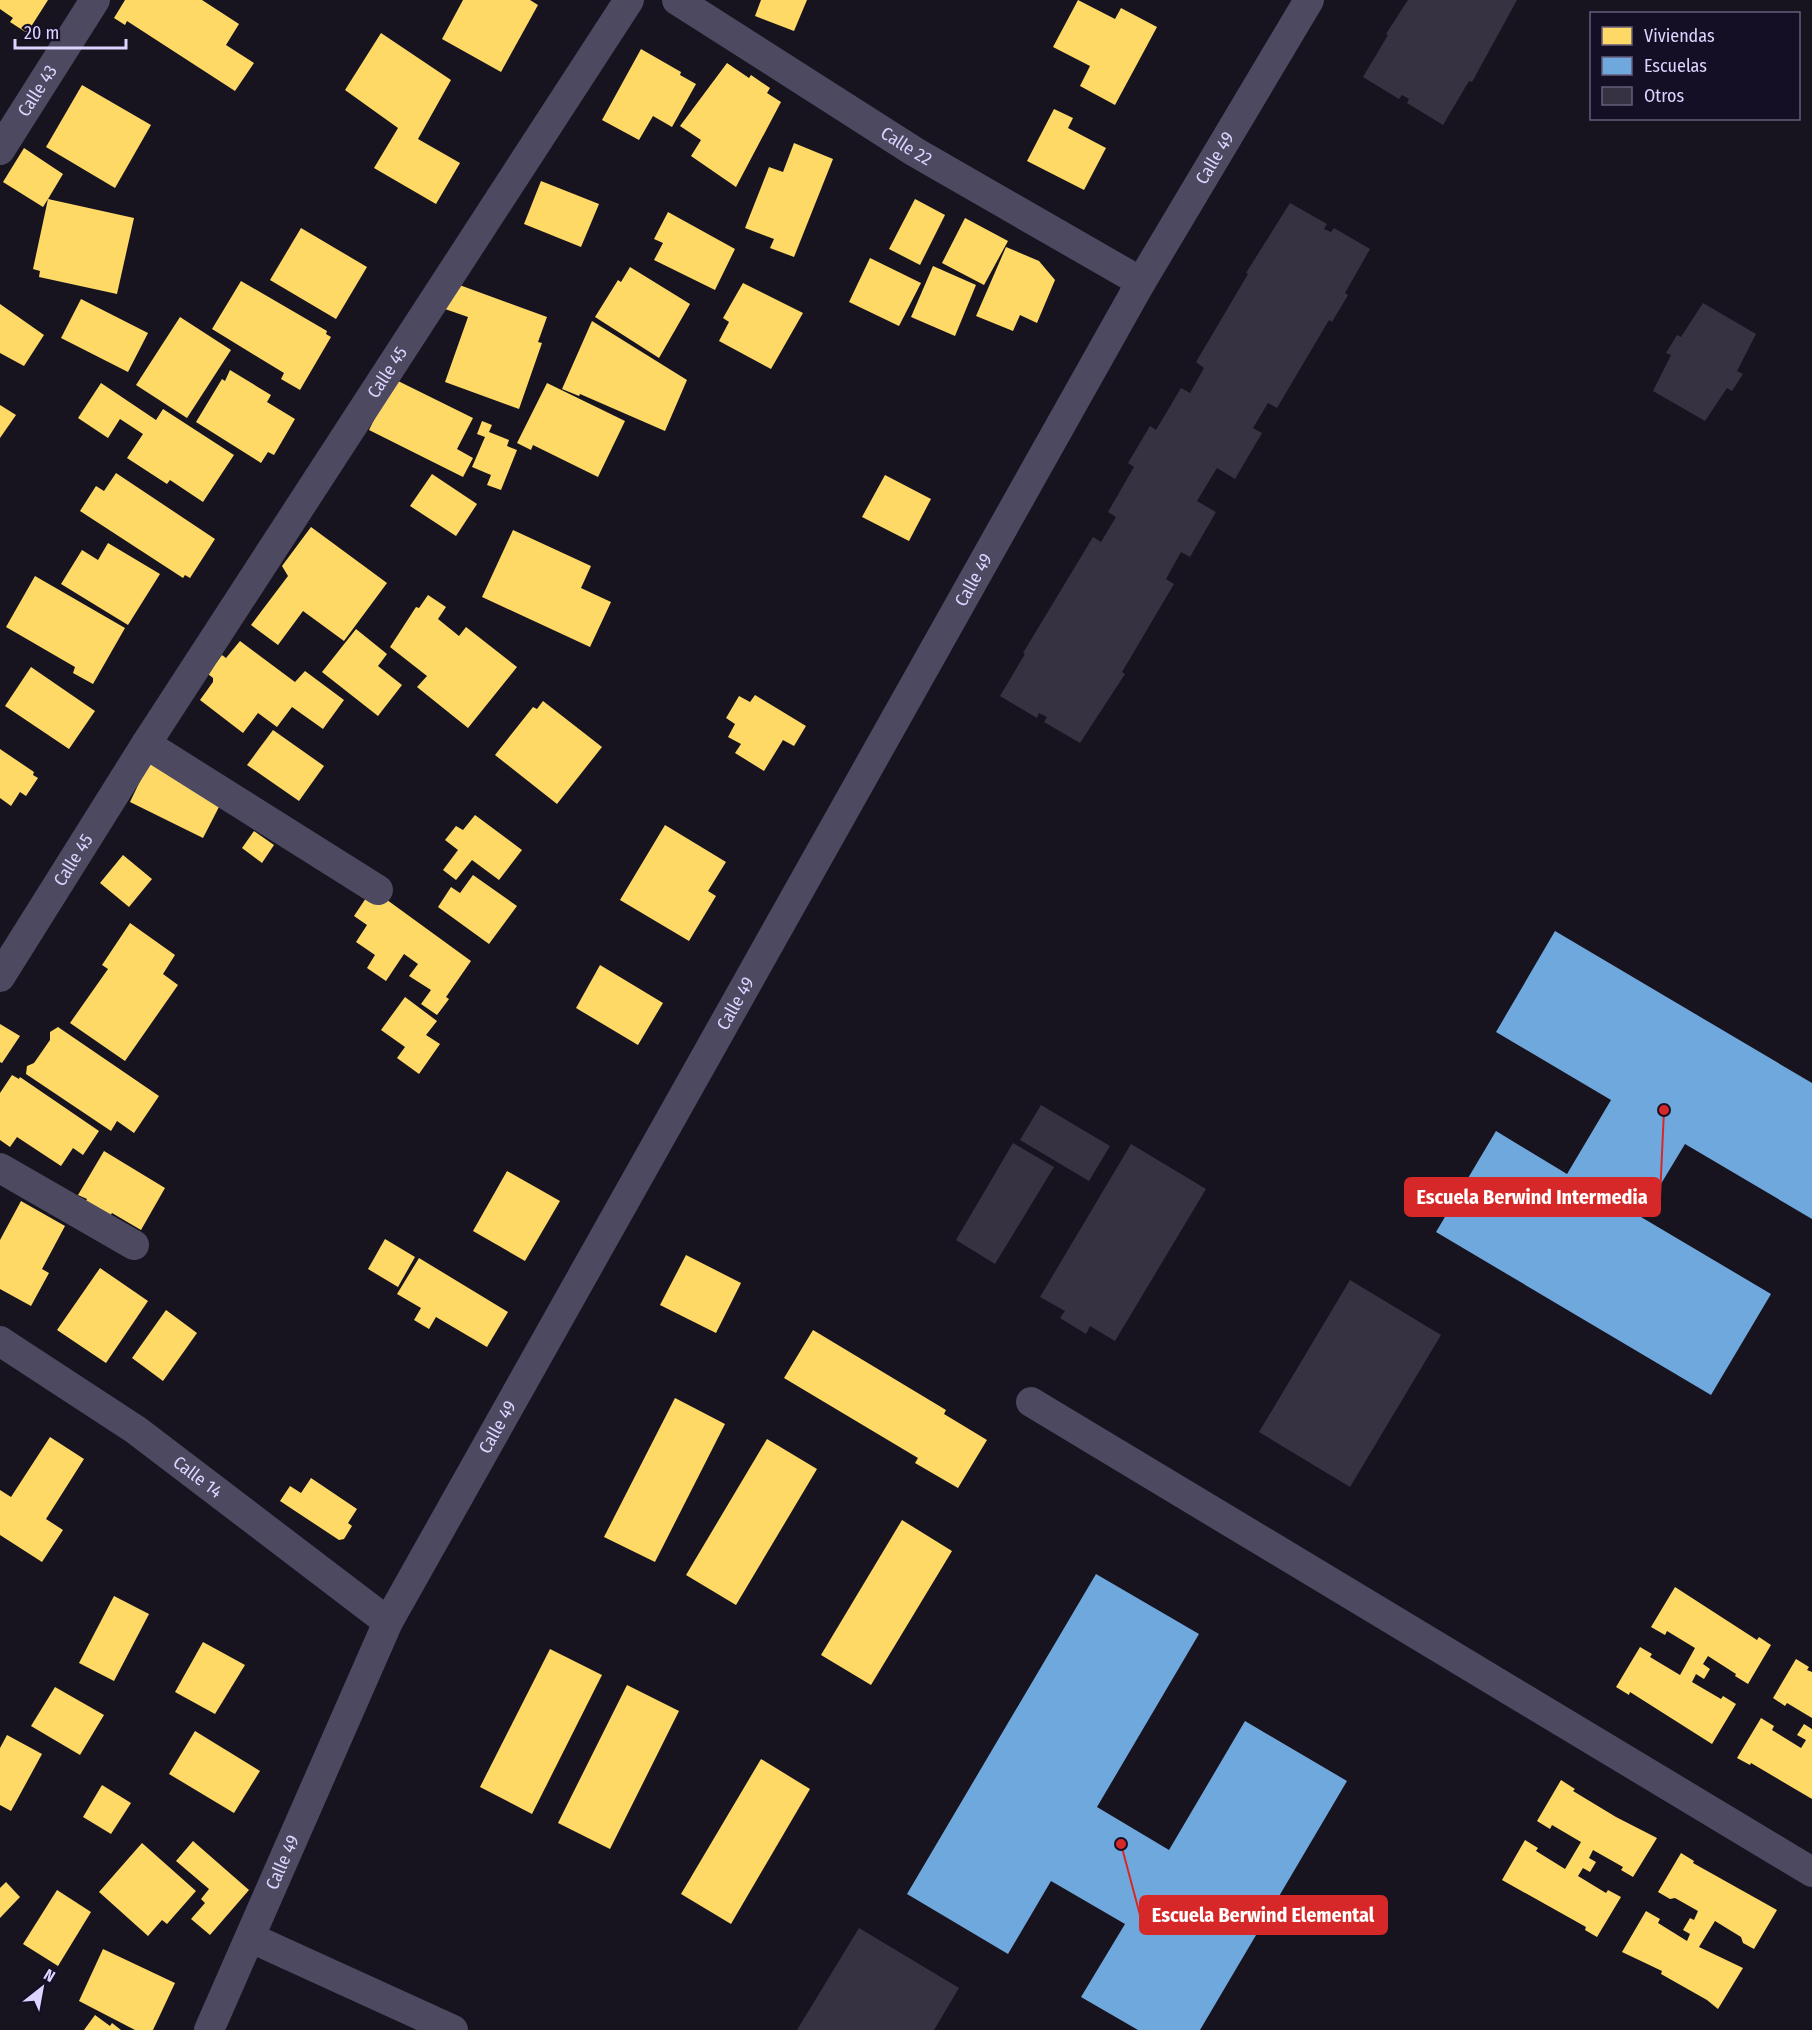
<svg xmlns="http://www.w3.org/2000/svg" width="1812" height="2030" viewBox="0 0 1812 2030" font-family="'Fira Sans Condensed',sans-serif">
	<rect width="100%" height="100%" fill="#171420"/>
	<g fill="#ffd966">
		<path d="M0 0H48L27 33 10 22 13 18 0 9Z"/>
		<path d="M125 0H202L239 24 226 45 254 63 235 91 127 21 125 25 114 18Z"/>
		<path d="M463 0H530L538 5 501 72 442 39Z"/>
		<path d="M761 0H807L794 31 755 16Z"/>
		<path d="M1078 0 1115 19 1121 8 1157 27 1115 105 1080 86 1090 66 1053 47Z"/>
		<path d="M381 33 451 80 418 139 460 163 436 204 374 168 398 128 345 90Z"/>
		<path d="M641 49 681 72 680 75 696 84 672 127 653 116 639 140 602 120Z"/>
		<path d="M727 63 749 78 751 75 770 88 767 93 781 102 736 187 691 156 701 140 680 126Z"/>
		<path d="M82 85 151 125 115 188 46 147Z"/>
		<path d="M1054 109 1073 118 1068 128 1106 148 1084 190 1027 161Z"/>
		<path d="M794 143 833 159 794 257 770 248 774 239 745 228 769 167 783 172Z"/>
		<path d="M24 148 63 174 48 199 134 218 117 294 39 277 40 271 33 269 48 199 43 207 3 182Z"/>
		<path d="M541 181 599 204 581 247 524 224Z"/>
		<path d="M915 199 945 215 920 265 889 249Z"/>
		<path d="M668 212 735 249 715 290 654 260 663 243 654 239Z"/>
		<path d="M965 218 1008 241 984 285 942 263Z"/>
		<path d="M301 228 367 267 336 319 270 280Z"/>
		<path d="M1006 247 1039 261 1055 280 1037 323 1020 315 1013 331 976 316Z"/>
		<path d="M870 258 921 283 899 326 849 302Z"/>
		<path d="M933 266 976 285 955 336 911 317Z"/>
		<path d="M630 267 690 304 659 358 595 317 618 280 621 282Z"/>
		<path d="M241 281 327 331 326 334 331 337 300 390 281 379 284 373 212 329Z"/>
		<path d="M454 283 547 317 538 342 542 343 519 409 445 382 468 317 445 309Z"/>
		<path d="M743 283 803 313 771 369 719 341 729 322 723 318Z"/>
		<path d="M81 299 148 333 128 372 61 338Z"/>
		<path d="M0 304 44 335 24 366 0 353Z"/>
		<path d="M180 317 231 350 187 418 136 385Z"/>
		<path d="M592 321 687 380 665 431 580 394 579 396 562 389Z"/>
		<path d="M230 370 271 395 267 402 295 419 274 455 268 452 261 463 196 422 222 379 225 381Z"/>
		<path d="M394 379 473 418 457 449 473 458 463 477 369 430Z"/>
		<path d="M101 383 156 420 163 409 234 455 203 502 170 480 167 484 127 458 143 434 120 419 108 438 78 418Z"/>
		<path d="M547 383 625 421 598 477 533 445 531 450 517 443Z"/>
		<path d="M0 405 16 415 0 438Z"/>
		<path d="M482 421 492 425 489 432 509 440 507 446 517 450 501 490 487 485 491 475 472 467 485 437 477 434Z"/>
		<path d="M116 473 215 539 190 578 185 575 183 578 80 511 96 486 104 491Z"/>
		<path d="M432 474 477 504 456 536 410 506Z"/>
		<path d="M885 475 931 499 909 541 862 517Z"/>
		<path d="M311 527 387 583 344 641 303 611 278 645 251 625 288 576 282 566Z"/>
		<path d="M513 530 591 566 581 588 611 602 590 647 482 597Z"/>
		<path d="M108 543 160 574 128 625 61 584 82 550 98 560Z"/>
		<path d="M35 576 125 628 93 684 73 673 75 667 6 627Z"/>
		<path d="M428 595 446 607 438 619 459 636 466 627 517 667 468 728 417 687 427 676 390 647 416 607 419 608Z"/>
		<path d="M356 629 387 654 378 666 402 685 378 716 322 672Z"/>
		<path d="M240 641 295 682 305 671 344 700 323 729 292 707 277 727 258 713 243 733 200 700 213 682V678L208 674 222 655 226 658Z"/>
		<path d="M31 667 95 711 69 749 5 706Z"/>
		<path d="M755 695 806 726 794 746 783 740 764 771 735 753 741 744 728 737 735 724 726 718 739 696 750 702Z"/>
		<path d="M543 701 602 747 557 804 495 755 533 707 537 709Z"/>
		<path d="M273 730 324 766 299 801 247 765Z"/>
		<path d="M0 749 34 772 33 775 38 778 26 796 20 792 11 806 0 798Z"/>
		<path d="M155 750 221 803 203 838 130 802Z"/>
		<path d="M475 815 522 850 499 880 472 860 456 880 443 870 458 850 445 840 456 826 463 830Z"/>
		<path d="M665 825 726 862 708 891 716 896 689 941 620 900Z"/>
		<path d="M254 831 274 845 262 863 242 848Z"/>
		<path d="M123 855 152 879 129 907 100 883Z"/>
		<path d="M473 875 517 906 489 944 438 907 451 887 460 893Z"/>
		<path d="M372 889 471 961 446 997 449 999 437 1015 421 1004 431 990 409 976 418 964 404 954 386 981 367 968 375 955 356 942 367 925 354 916Z"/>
		<path d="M130 923 175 955 163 974 178 985 125 1061 70 1023 108 969 102 965Z"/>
		<path d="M600 965 663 1003 638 1045 576 1008Z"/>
		<path d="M405 997 437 1021 426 1035 440 1044 419 1074 397 1058 405 1047 381 1030Z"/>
		<path d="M0 1024 20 1036 2 1063 0 1062Z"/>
		<path d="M58 1027 159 1096 134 1133 117 1121 111 1131 26 1074 27 1066 34 1063 50 1040V1032Z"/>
		<path d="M12 1075 19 1079 20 1077 99 1131 83 1155 73 1148 61 1166 17 1137 10 1147 0 1140V1093Z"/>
		<path d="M104 1151 165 1188 141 1230 112 1213 108 1219 84 1205 87 1199 78 1195Z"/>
		<path d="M507 1171 560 1201 525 1261 473 1231Z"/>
		<path d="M21 1201 65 1226 42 1269 49 1273 31 1306 0 1289V1240Z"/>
		<path d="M385 1239 415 1257 398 1287 368 1269Z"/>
		<path d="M686 1255 741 1283 716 1333 660 1305Z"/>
		<path d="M419 1258 508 1312 487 1347 436 1317 429 1329 414 1320 421 1308 397 1294Z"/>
		<path d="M100 1268 148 1301 106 1363 57 1330Z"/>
		<path d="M166 1310 197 1333 163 1381 132 1358Z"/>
		<path d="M813 1330 946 1410 944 1414 987 1440 958 1488 915 1463 918 1458 784 1378Z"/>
		<path d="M675 1398 725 1424 655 1562 604 1537Z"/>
		<path d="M50 1437 84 1459 46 1519 63 1530 42 1562 0 1535V1490L11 1497Z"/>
		<path d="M767 1439 817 1469 736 1605 686 1575Z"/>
		<path d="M311 1478 357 1509 348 1523 352 1526 344 1539 339 1540 280 1501 290 1486 301 1493Z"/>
		<path d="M902 1520 952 1551 871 1685 821 1655Z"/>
		<path d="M1675 1587 1757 1640 1759 1637 1771 1645 1748 1684 1735 1676 1736 1674 1708 1656 1703 1664 1710 1669 1704 1679 1696 1674 1692 1682 1721 1699 1723 1696 1736 1704 1712 1744 1630 1692 1629 1695 1616 1687 1640 1647 1652 1654 1650 1657 1680 1675 1695 1648 1667 1631 1665 1635 1651 1627Z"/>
		<path d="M114 1596 149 1614 114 1681 79 1663Z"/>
		<path d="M203 1642 245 1665 215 1714 175 1692Z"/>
		<path d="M550 1649 602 1675 532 1814 480 1787Z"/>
		<path d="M1796 1659 1809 1667 1807 1670 1812 1672V1718L1787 1703 1785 1706 1773 1698Z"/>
		<path d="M627 1685 679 1711 610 1849 558 1823Z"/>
		<path d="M55 1687 104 1715 80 1755 31 1726Z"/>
		<path d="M1761 1718 1774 1726 1772 1730 1801 1748 1806 1740 1797 1735 1804 1724 1812 1729V1799L1751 1763 1750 1765 1737 1758Z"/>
		<path d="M195 1731 260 1771 234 1813 169 1774Z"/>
		<path d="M7 1735 42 1754 11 1811 0 1805V1748Z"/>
		<path d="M761 1759 810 1789 731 1924 681 1894Z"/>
		<path d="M1561 1780 1575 1789 1573 1791 1616 1817 1657 1838 1633 1877 1621 1870 1623 1867 1593 1850 1589 1858 1596 1862 1590 1872 1583 1868 1578 1876 1606 1893 1608 1890 1621 1897 1597 1937 1585 1930 1586 1927 1502 1880 1525 1840 1538 1848 1536 1851 1565 1869 1581 1842 1552 1825 1550 1829 1537 1821Z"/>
		<path d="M102 1785 131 1803 111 1834 83 1817Z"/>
		<path d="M193 1841 249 1890 210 1935 191 1919 205 1903 201 1899 209 1889 176 1861Z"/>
		<path d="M142 1843 196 1891 167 1924 162 1920 148 1936 99 1892Z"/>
		<path d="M1681 1853 1694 1861 1693 1863 1777 1910 1754 1949 1743 1943 1741 1937 1715 1921 1699 1947 1743 1968 1718 2009 1707 2000 1661 1974 1662 1971 1622 1952 1646 1911 1660 1919 1658 1923 1687 1941 1690 1934 1683 1930 1690 1918 1694 1920 1698 1911 1675 1898 1670 1899 1658 1892Z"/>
		<path d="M6 1882 20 1897 0 1918V1888Z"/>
		<path d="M57 1890 91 1912 58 1966 23 1944Z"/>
		<path d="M103 1949 175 1983 153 2030H135L79 2001Z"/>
		<path d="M95 2015 110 2026 112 2023 121 2030H84Z"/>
	</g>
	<g fill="#6fa8dc">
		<path d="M1555 931 1812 1083V1219L1685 1144 1641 1217 1771 1294 1711 1395 1436 1232 1496 1131 1567 1174 1611 1100 1496 1032Z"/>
		<path d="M1096 1574 1199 1634 1097 1807 1169 1850 1245 1721 1347 1781 1200 2030H1138L1081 1997 1125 1924 1051 1881 1008 1954 907 1894Z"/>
	</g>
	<g fill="#363242">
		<path d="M1408 0H1517L1472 82 1469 81 1443 125 1407 103 1409 99 1402 95 1399 99 1363 77 1388 35 1386 34Z"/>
		<path d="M1290 203 1327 224 1324 229 1331 232 1334 228 1370 249 1345 293 1348 295 1332 322 1329 320 1277 408 1268 403 1253 428 1262 433 1235 479 1217 468 1197 501 1216 512 1190 557 1181 552 1166 579 1174 584 1122 672 1125 674 1080 743 1044 722 1047 717 1039 713 1037 718 1000 696 1025 654 1023 653 1093 537 1101 542 1116 517 1108 512 1134 467 1128 463 1150 426 1156 430 1181 388 1190 393 1204 368 1196 362 1248 274 1246 273Z"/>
		<path d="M1703 303 1756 334 1737 371 1743 374 1732 391 1727 388 1705 421 1653 391 1671 355 1666 353 1677 335 1681 337Z"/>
		<path d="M1041 1105 1110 1146 1089 1181 1020 1140Z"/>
		<path d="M1013 1143 1054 1167 995 1264 956 1240Z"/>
		<path d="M1131 1144 1206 1189 1115 1341 1090 1326 1086 1334 1060 1318 1065 1311 1040 1297Z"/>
		<path d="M1350 1280 1441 1335 1350 1487 1259 1432Z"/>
		<path d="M859 1928 959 1988 934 2030H797Z"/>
	</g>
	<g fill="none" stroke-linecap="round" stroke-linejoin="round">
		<g stroke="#4d4961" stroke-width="30">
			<path id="s1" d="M677 0 915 152 1141 282"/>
			<path id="s2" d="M0 150 95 0"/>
			<path d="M146 744 378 890"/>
			<path id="s3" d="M0 977 146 744 629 0"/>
			<path d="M0 1168 134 1245"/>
			<path id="s4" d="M0 1341 136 1430 388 1622"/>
			<path d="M1031 1402 1812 1872"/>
			<path d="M251 1938 453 2030"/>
			<path id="s5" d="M209 2030 388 1622 1141 282 1309 0"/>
		</g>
	</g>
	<g text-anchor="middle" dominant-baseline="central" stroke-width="6" stroke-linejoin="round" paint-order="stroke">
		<g font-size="18" fill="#ddd4ff" stroke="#150f25">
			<text stroke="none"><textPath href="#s2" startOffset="70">Calle 43</textPath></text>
			<text stroke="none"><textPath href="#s1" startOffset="272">Calle 22</textPath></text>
			<text stroke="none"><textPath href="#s5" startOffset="2127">Calle 49</textPath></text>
			<text stroke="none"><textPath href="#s3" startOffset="718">Calle 45</textPath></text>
			<text stroke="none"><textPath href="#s5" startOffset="1641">Calle 49</textPath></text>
			<text stroke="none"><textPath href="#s3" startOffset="138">Calle 45</textPath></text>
			<text stroke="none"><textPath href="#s5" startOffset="1155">Calle 49</textPath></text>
			<text stroke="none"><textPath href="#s5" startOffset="669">Calle 49</textPath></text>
			<text stroke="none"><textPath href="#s4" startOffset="240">Calle 14</textPath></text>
			<text stroke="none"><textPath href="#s5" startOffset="183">Calle 49</textPath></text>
		</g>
	</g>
	<path fill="none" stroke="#d62828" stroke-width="2" d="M1664 1110L1660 1197M1121 1844L1140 1915"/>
	<g fill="#d62828" stroke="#150f25" stroke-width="2">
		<circle cx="1664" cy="1110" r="6"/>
		<circle cx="1121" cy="1844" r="6"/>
	</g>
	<g fill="#d62828" stroke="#d62828" stroke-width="2">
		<rect x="1405" y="1178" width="255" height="38" rx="6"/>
		<rect x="1140" y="1896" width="247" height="38" rx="6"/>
	</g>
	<g font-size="20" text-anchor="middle" font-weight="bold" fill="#fff">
		<text x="1532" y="1204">Escuela Berwind Intermedia</text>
		<text x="1263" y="1922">Escuela Berwind Elemental</text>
	</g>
	<rect x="1590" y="12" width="210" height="108" fill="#150f25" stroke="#655e7c" stroke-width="1.5"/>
	<rect x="1602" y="27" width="30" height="18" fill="#ffd966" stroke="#655e7c" stroke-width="1.5"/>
	<text x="1644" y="42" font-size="18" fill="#ddd4ff">Viviendas</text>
	<rect x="1602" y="57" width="30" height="18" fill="#6fa8dc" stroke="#655e7c" stroke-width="1.5"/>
	<text x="1644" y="72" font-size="18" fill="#ddd4ff">Escuelas</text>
	<rect x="1602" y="87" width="30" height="18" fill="#363242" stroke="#655e7c" stroke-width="1.5"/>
	<text x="1644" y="102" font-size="18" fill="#ddd4ff">Otros</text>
	<g transform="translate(42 1988) rotate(31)" stroke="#150f25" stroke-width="4.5" paint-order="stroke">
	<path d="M0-4.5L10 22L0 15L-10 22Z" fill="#ddd4ff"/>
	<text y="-9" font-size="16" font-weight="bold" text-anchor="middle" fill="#ddd4ff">N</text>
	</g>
	<path d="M15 39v9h111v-9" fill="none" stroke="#ddd4ff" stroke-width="3"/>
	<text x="24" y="39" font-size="18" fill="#ddd4ff" stroke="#150f25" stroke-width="4.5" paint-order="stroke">20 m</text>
</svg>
